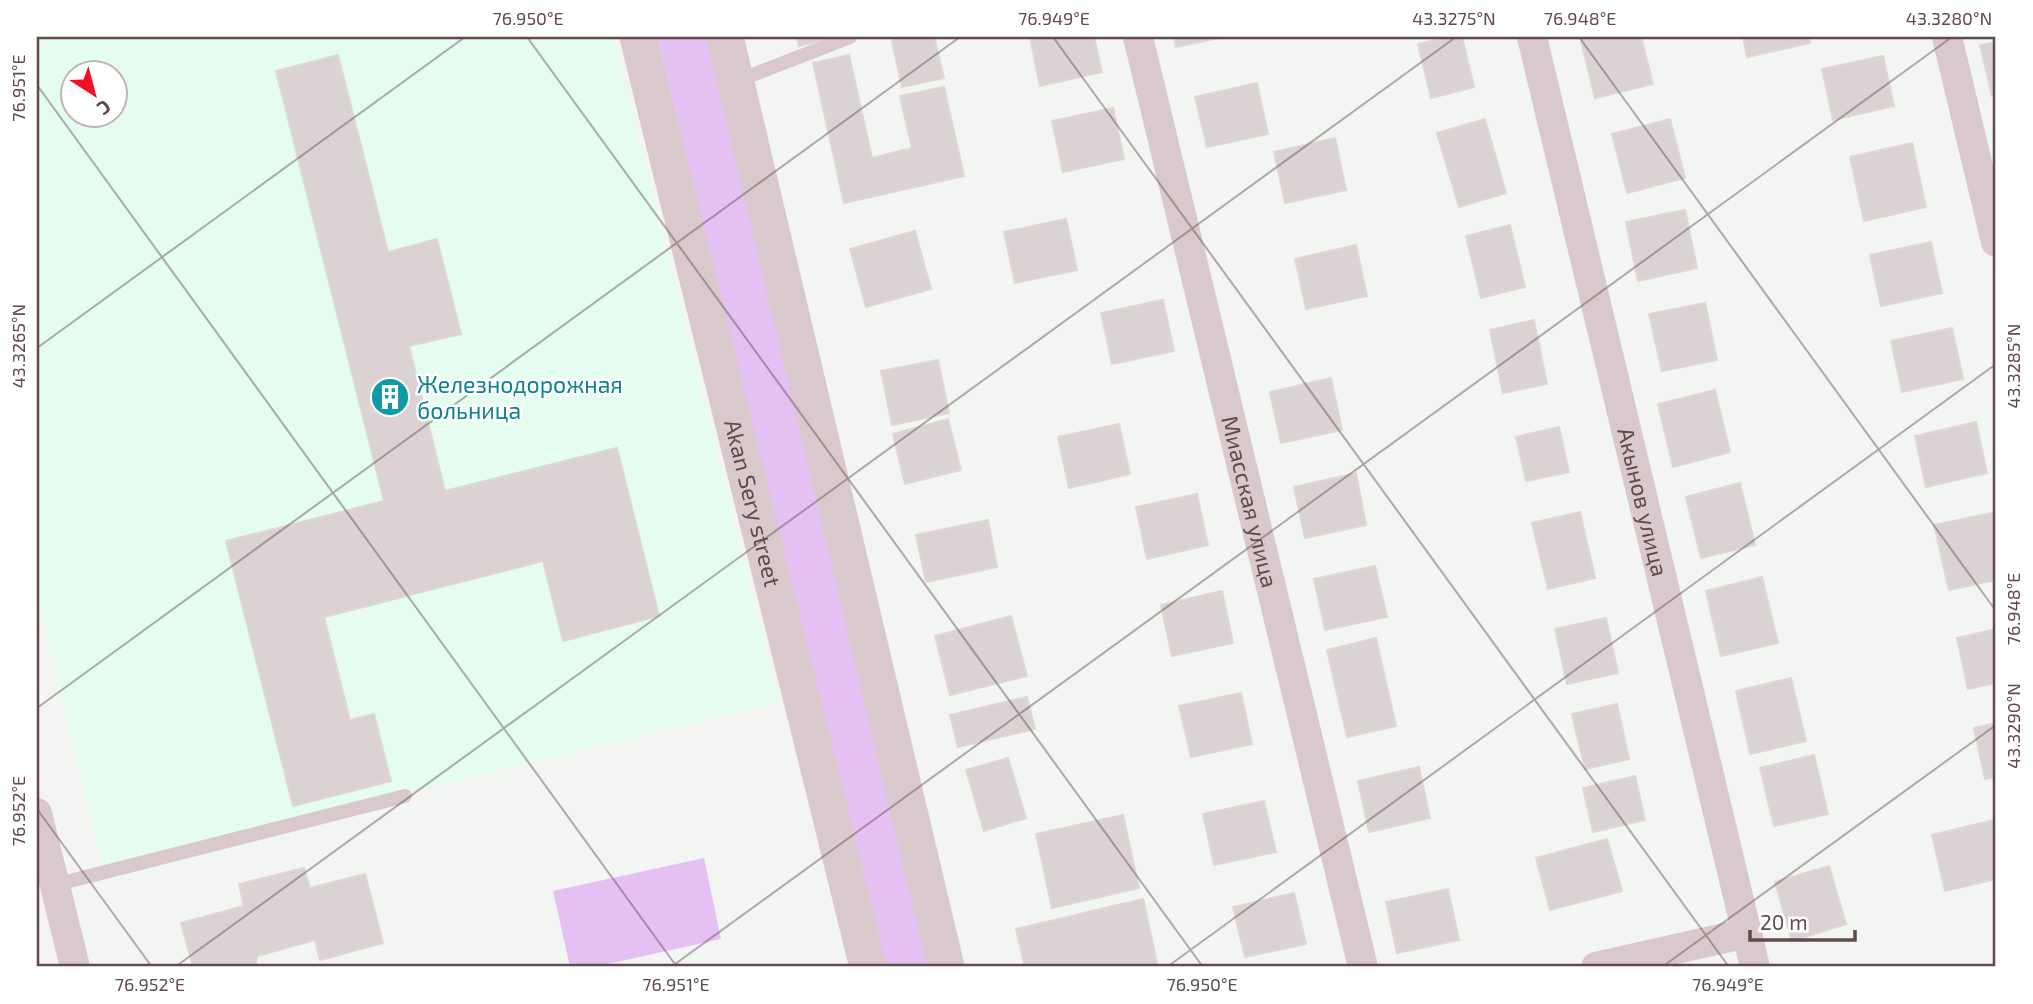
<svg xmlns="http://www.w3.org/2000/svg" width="2033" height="1004" viewBox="0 0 2033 1004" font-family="'Exo 2',sans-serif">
	<rect width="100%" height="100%" fill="#f3f5f3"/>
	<path fill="#e4fdef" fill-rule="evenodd" d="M37 37H613L779 702 104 867 37 596ZM74 74H116V116H74Z"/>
	<g fill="#e5c0f3">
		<path d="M657 37H714L933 967H884Z"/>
		<path d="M704 858 721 939 594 967H570L553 891Z"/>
	</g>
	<g fill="#dad2d3" stroke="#ded7d6" stroke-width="2">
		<path d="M797 37H827V39L799 46Z"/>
		<path d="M891 37H934L944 78 902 87Z"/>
		<path d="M1030 37H1094L1102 72 1040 86Z"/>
		<path d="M1174 37H1224L1176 47Z"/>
		<path d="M1447 37H1462L1474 87 1431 98 1418 44Z"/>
		<path d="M1580 37H1641L1653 84 1595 98Z"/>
		<path d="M1743 37H1809L1810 43 1747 57Z"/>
		<path d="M1996 42V95L1992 96 1980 45Z"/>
		<path d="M338 55 388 252 437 239 461 334 409 346 445 491 617 448 659 616 563 641 543 561 324 617 350 720 374 714 391 781 293 806 226 541 384 501 276 71Z"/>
		<path d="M849 55 872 158 912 148 900 96 944 87 964 176 844 203 813 63Z"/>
		<path d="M1883 56 1894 106 1833 120 1822 69Z"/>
		<path d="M1257 83 1268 134 1207 147 1195 97Z"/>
		<path d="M1113 108 1124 159 1063 172 1052 121Z"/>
		<path d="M1485 119 1506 193 1459 207 1437 133Z"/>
		<path d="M1670 119 1685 178 1627 193 1612 134Z"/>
		<path d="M1335 138 1346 190 1285 203 1274 152Z"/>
		<path d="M1912 143 1926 207 1864 221 1850 157Z"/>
		<path d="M1685 210 1697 268 1638 281 1626 222Z"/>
		<path d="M1066 219 1077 270 1015 283 1004 232Z"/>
		<path d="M1510 225 1525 287 1481 298 1466 236Z"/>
		<path d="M915 231 931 289 866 307 850 249Z"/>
		<path d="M1931 242 1942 293 1881 306 1870 255Z"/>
		<path d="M1356 245 1367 296 1306 309 1295 259Z"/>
		<path d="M1163 300 1174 351 1112 364 1101 313Z"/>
		<path d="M1705 303 1717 360 1662 371 1649 314Z"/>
		<path d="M1534 320 1547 384 1503 393 1490 330Z"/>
		<path d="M1952 328 1963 379 1902 392 1891 341Z"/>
		<path d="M938 360 949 413 892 425 881 371Z"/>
		<path d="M1331 378 1342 430 1281 443 1270 392Z"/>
		<path d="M1715 390 1730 452 1673 467 1658 404Z"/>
		<path d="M948 419 961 470 905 484 893 434Z"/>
		<path d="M1976 422 1987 473 1926 487 1915 436Z"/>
		<path d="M1119 424 1130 474 1069 488 1058 437Z"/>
		<path d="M1559 427 1569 472 1526 481 1516 437Z"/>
		<path d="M1356 473 1366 525 1305 538 1294 487Z"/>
		<path d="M1740 483 1755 545 1701 558 1686 497Z"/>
		<path d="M1197 494 1208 545 1147 559 1136 507Z"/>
		<path d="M1580 512 1595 578 1548 589 1532 523Z"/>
		<path d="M1996 512V580L1949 590 1934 525Z"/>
		<path d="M988 520 997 567 926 582 916 535Z"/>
		<path d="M1375 566 1387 617 1325 630 1314 579Z"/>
		<path d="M1762 577 1778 643 1721 656 1706 591Z"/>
		<path d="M1222 591 1233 643 1172 656 1161 605Z"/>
		<path d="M1011 616 1027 676 950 695 935 636Z"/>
		<path d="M1606 618 1618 673 1567 684 1555 629Z"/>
		<path d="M1996 629V683L1968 689 1957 638Z"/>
		<path d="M1376 638 1396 726 1347 737 1327 650Z"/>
		<path d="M1791 678 1806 741 1750 754 1736 691Z"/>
		<path d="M1241 693 1252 744 1191 757 1179 706Z"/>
		<path d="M1027 697 1035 729 958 747 950 715Z"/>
		<path d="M1617 704 1629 759 1585 769 1572 714Z"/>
		<path d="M1996 723V777L1985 779 1974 728Z"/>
		<path d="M1814 755 1828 814 1774 826 1760 768Z"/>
		<path d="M1008 758 1026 818 984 831 966 770Z"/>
		<path d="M1419 767 1430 818 1369 832 1358 781Z"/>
		<path d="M1635 776 1645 820 1593 832 1583 788Z"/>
		<path d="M1264 801 1276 852 1214 865 1203 814Z"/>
		<path d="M1123 815 1139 888 1052 908 1036 834Z"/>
		<path d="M1994 820 1996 879 1945 891 1932 835Z"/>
		<path d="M1607 839 1622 891 1550 910 1536 858Z"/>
		<path d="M1829 866 1846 924 1792 941 1775 882Z"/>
		<path d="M304 868 310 888 365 874 383 943 320 960 315 940 257 956 255 967H193L181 923 244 906 239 884Z"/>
		<path d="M1448 889 1459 940 1397 953 1386 902Z"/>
		<path d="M1294 893 1306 944 1245 957 1233 907Z"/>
		<path d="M1143 899 1158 967H1025L1016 929Z"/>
	</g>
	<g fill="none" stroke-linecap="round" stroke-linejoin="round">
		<g stroke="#dac9cc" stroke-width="14">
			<path d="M737 81 850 37"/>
			<path d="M54 885 405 796"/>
		</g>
		<g stroke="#dac9cc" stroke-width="30">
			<path id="s1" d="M1138 37 1363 967"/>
			<path id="s2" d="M1532 37 1755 967"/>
			<path d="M1947 37 1996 242"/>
			<path d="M37 813 75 967"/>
			<path d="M1596 967 1747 933"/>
		</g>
		<g stroke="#dac9cc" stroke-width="37">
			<path id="s3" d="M638 37 868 967"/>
			<path d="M725 37 946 967"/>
		</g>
	</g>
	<path fill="none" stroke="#62494e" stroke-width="2" stroke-opacity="0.45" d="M527 37 1203 967M1053 37 1729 967M1579 37 1996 611M37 85 677 967M37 348 465 37M37 708 960 37M37 809 152 967M175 967 1456 37M671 967 1952 37M1167 967 1996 364M1662 967 1996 725"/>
	<defs>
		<g id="building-disc" transform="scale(2.0125)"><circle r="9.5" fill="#0f9aa8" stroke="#fff"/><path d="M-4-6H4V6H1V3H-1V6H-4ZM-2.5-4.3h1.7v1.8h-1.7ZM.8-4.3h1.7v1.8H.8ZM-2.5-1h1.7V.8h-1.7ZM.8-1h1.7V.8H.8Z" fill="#fff"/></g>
	</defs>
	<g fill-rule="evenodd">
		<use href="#building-disc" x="390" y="397"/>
	</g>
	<g text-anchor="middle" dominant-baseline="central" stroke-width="5" stroke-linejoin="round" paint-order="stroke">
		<g font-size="23" fill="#0d838f" stroke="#fff" text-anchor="start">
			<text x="417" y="384">Железнодорожная<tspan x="417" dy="26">больница</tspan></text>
		</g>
		<g font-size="23" fill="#62494e" stroke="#fff">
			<text stroke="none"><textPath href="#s3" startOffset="480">Akan Sery street</textPath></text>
			<text stroke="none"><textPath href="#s1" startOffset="478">Миасская улица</textPath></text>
			<text stroke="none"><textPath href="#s2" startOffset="478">Акынов улица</textPath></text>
		</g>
	</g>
	<rect width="2033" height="1004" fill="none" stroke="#ffffff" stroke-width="77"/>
	<g transform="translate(94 94) rotate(144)"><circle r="33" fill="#ffffff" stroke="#c0b6b8" stroke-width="2"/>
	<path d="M0-5L12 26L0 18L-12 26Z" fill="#f20f28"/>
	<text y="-10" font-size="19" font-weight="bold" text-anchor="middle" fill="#62494e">С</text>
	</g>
	<path d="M1750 930v10h105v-10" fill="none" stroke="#62494e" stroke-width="3.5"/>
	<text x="1760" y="930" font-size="21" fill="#62494e" stroke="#ffffff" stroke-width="5" paint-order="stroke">20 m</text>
	<rect x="38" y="38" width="1956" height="927" fill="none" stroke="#62494e" stroke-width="2.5"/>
	<g font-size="18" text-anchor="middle" fill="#62494e">
		<text x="528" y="25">76.950°E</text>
		<text x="1054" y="25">76.949°E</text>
		<text x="1454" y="25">43.3275°N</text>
		<text x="1580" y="25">76.948°E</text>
		<text x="1949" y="25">43.3280°N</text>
		<text transform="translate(19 88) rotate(-90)" y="6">76.951°E</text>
		<text transform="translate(19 346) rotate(-90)" y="6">43.3265°N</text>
		<text transform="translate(2014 366) rotate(-90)" y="6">43.3285°N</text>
		<text transform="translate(2014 609) rotate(-90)" y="6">76.948°E</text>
		<text transform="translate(2014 726) rotate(-90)" y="6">43.3290°N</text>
		<text transform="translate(19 811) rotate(-90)" y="6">76.952°E</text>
		<text x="150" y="991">76.952°E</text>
		<text x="676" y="991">76.951°E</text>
		<text x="1202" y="991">76.950°E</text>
		<text x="1728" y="991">76.949°E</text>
	</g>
</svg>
